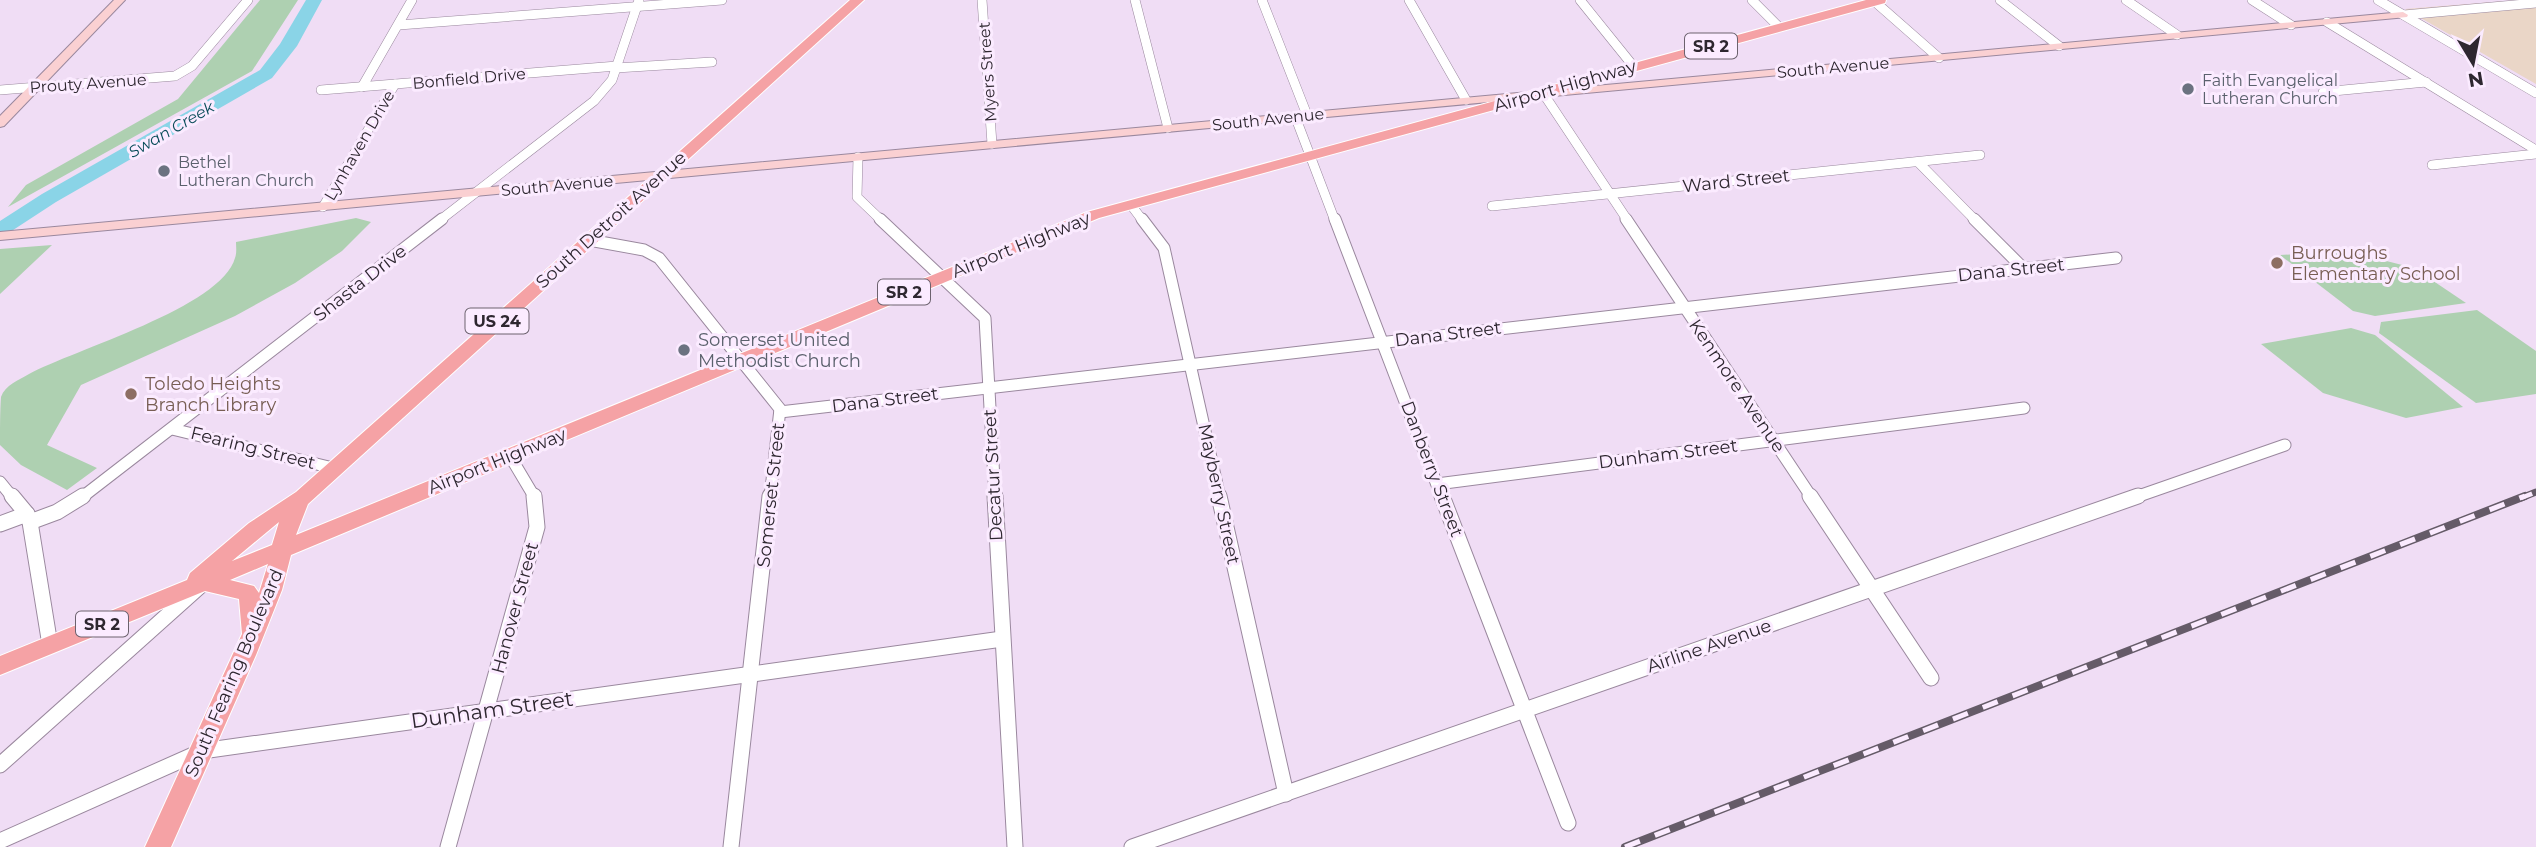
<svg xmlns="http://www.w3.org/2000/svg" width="2536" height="847" font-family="Montserrat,sans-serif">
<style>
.industrial{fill:#ead6c7}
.green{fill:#aed0b1}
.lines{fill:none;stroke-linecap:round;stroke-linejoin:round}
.river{fill:#8ad4e7;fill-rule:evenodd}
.street-far2-casing{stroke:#9a889e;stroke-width:10}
.street-far1-casing{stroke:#9a889e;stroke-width:13}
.street-casing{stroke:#9a889e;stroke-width:17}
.secondary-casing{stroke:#9a889e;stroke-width:2}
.primary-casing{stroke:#fff;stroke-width:2}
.street-far2{stroke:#fff;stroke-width:9}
.street-far1{stroke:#fff;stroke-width:11}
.street{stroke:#fff;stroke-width:15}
.secondary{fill:#fad0d2;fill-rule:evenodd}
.primary{fill:#f5a2a5;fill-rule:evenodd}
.rail-far1-casing{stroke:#655b68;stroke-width:7}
.rail-casing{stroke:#655b68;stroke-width:8}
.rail-far1{stroke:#fbebff;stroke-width:4.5;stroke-dasharray:12;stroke-linecap:butt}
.rail{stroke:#fbebff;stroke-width:5;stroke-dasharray:16;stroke-linecap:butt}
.worship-dot{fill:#6b7280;stroke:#fbebff;stroke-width:2.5}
.education-dot{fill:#8d6e63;stroke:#fbebff;stroke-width:2.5}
.labels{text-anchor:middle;stroke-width:6;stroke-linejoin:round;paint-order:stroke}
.shield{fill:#fbebff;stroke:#6c626e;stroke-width:2}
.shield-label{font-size:16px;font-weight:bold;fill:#2e2730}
.far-street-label{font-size:16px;fill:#2e2730;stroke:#fbebff}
.far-worship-label{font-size:16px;fill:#5b616d;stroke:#fbebff;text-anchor:start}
.far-water-label{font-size:16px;font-style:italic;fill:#0a4d5a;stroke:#fbebff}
.street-label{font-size:18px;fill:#2e2730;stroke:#fbebff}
.education-label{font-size:18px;fill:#785e54;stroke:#fbebff;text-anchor:start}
.worship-label{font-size:18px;fill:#5b616d;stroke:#fbebff;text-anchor:start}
.near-street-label{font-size:21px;fill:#2e2730;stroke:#fbebff}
</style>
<rect width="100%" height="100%" fill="#f0ddf5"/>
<polygon class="industrial" points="2518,0 2536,0 2536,84 2405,9"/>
<g class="green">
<polygon points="260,0 298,0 252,71 8,207 26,185 178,99"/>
<path d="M356,218L371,222L342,251L295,283L235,316L81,385L47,445L97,468L67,490L21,465L0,445C0,432 0,410 1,397C5,385 19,380 29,374C73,350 222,307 235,258C237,253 236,246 236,242Z"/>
<polygon points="52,245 0,294 0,249"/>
<polygon points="2347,251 2414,268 2466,303 2375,316 2353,311 2280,255"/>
<polygon points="2477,310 2536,351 2536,394 2476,403 2379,333 2381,322"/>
<polygon points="2351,328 2375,335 2463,407 2406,418 2323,393 2261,344"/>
</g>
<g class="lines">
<polygon class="river" points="306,0 322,0 297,46 272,78 56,202 7,234 0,236 0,221 42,194 260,70 280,44"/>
<g class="street-far2-casing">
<g id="street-far2">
<polyline points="982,0 992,144"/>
<polyline points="1135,0 1168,128"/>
<polyline points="1262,0 1307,115"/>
<polyline points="1409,0 1466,100"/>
<polyline points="1580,0 1634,67"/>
<polyline points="1752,0 1779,27"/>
<polyline points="1873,0 1939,58"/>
<polyline points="2000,0 2059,46"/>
<polyline points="2126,0 2177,35"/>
<polyline points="2252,0 2291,25"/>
<polyline points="2378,0 2536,93"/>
<polyline points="2404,15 2536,3"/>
<polyline points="2327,22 2536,150"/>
<polyline points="399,25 722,0"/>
<polyline points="616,68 712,62"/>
<polyline points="362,87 412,0"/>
<polyline points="0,90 175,76 192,66 248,0"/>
<polyline points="321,90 617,66"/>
<polyline points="2323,92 2426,82"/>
<polyline points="1543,93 1628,221"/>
<polyline points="1295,116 1335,221"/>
<polyline points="858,157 857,197 882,221"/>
<polyline points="1918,162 1976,221"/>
<polyline points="2432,165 2536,154"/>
<polyline points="1131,205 1143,221"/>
<polyline points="1492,206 1980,155"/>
<polyline points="323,207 395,84"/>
<polyline points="439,221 594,101 612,80 639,0"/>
</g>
</g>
<g class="street-far1-casing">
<g id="street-far1">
<polyline points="880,219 985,318 995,498"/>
<polyline points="1142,219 1164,248 1220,498"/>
<polyline points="1335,219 1442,498"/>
<polyline points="1626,219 1812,498"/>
<polyline points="1974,219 2024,269"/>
<polyline points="589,240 644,250 659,258 780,409 770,498"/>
<polyline points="780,412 2116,258"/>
<polyline points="172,429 333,468"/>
<polyline points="510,456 535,498"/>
<polyline points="0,482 13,498"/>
<polyline points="1437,484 2024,408"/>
<polyline points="81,498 442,219"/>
<polyline points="2133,498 2285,445"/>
</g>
</g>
<g class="street-casing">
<g id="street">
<polyline points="12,496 27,514 30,522 50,645"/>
<polyline points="995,496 1015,847"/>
<polyline points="1219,496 1286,794"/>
<polyline points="1442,496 1568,823"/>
<polyline points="1810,496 1931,678"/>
<polyline points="30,522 57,512 83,496"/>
<polyline points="0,524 27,514"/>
<polyline points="0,765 199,587"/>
<polyline points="0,841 202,751 1002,639"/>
<polyline points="448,847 537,527 534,496"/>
<polyline points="731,847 770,496"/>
<polyline points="1132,847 2138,496"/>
</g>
</g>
<g class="secondary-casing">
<g id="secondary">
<polygon points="114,0 125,0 4,126 0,127 0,116"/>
<polygon points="2403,12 2408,15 2407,17 0,240 0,232"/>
</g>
</g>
<g class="primary-casing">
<path id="primary" d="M850,0H864L308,504L296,535L1087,212L1866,0H1886L1885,3L1099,218L291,555L282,590L256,655L171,847H145L242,634L239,599L205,591L0,675V656L187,580L190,573L249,523L296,492ZM279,522L272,545L232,561ZM268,564L259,593L254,586L230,580Z"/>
</g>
<use href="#street-far2" class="street-far2"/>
<use href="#street-far1" class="street-far1"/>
<use href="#street" class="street"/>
<use href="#secondary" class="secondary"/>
<use href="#primary" class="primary"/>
<g class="rail-far1-casing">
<polyline id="rail-far1" points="2521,498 2536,492"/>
</g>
<g class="rail-casing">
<polyline id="rail" points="1625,847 2525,496"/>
</g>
<use href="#rail-far1" class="rail-far1"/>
<use href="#rail" class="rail"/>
</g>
<g class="worship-dot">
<circle cx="2188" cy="89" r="7"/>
<circle cx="164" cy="171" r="7"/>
<circle cx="684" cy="350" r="7"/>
</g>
<g class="education-dot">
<circle cx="2277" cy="263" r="7"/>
<circle cx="131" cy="394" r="7"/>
</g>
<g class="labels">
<g class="shield">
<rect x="1685" y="33.5" width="52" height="25" rx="5"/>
<rect x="878" y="279.5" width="52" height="25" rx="5"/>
<rect x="465.5" y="308.5" width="63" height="25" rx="5"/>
<rect x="76" y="611.5" width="52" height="25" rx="5"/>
</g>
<g class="shield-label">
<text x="1711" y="52">SR 2</text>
<text x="904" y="298">SR 2</text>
<text x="497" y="327">US 24</text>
<text x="102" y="630">SR 2</text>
</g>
<g class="far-street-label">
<text transform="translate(1833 67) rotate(-5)" y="6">South Avenue</text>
<text transform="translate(987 72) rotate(-94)" y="6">Myers Street</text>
<text transform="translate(469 78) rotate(-5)" y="6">Bonfield Drive</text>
<text transform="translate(88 83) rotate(-4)" y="6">Prouty Avenue</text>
<text transform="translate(1268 119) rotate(-6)" y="6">South Avenue</text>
<text transform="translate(359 145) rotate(-60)" y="6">Lynhaven Drive</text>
<text transform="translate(557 185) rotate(-5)" y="6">South Avenue</text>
</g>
<g class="far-worship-label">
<text x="2202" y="86">Faith Evangelical<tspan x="2202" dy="18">Lutheran Church</tspan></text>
<text x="178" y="168">Bethel<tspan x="178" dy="18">Lutheran Church</tspan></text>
</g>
<g class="far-water-label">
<text transform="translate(171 129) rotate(-30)" y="6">Swan Creek</text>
</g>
<g class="street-label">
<text transform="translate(1565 86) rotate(-16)" y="6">Airport Highway</text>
<text transform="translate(1736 181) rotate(-6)" y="6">Ward Street</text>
<text transform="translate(611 220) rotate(-42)" y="6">South Detroit Avenue</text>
<text transform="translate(1021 245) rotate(-22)" y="6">Airport Highway</text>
<text transform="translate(2011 270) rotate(-6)" y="6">Dana Street</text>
<text transform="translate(360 283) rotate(-38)" y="6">Shasta Drive</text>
<text transform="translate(1448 334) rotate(-7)" y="6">Dana Street</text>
<text transform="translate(1737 386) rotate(56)" y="6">Kenmore Avenue</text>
<text transform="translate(885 400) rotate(-7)" y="6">Dana Street</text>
<text transform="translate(253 448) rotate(14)" y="6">Fearing Street</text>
<text transform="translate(1668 454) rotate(-7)" y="6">Dunham Street</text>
<text transform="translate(497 461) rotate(-22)" y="6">Airport Highway</text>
<text transform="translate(1432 469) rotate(69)" y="6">Danberry Street</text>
<text transform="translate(993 475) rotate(-93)" y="6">Decatur Street</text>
<text transform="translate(1219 494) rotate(78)" y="6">Mayberry Street</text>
<text transform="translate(771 495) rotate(-84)" y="6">Somerset Street</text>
<text transform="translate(515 608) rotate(-75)" y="6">Hanover Street</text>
<text transform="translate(1709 646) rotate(-19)" y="6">Airline Avenue</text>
<text transform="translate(234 673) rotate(-67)" y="6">South Fearing Boulevard</text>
</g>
<g class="education-label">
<text x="2291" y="259">Burroughs<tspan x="2291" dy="21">Elementary School</tspan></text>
<text x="145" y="390">Toledo Heights<tspan x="145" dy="21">Branch Library</tspan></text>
</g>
<g class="worship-label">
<text x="698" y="346">Somerset United<tspan x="698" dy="21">Methodist Church</tspan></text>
</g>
<g class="near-street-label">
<text transform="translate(492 710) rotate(-8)" y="7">Dunham Street</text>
</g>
</g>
<g transform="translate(2473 63) rotate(170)" stroke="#fbebff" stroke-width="5" paint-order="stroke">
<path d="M0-5L12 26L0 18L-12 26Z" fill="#2e2730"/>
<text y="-10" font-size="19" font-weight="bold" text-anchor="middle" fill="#2e2730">N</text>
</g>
</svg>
